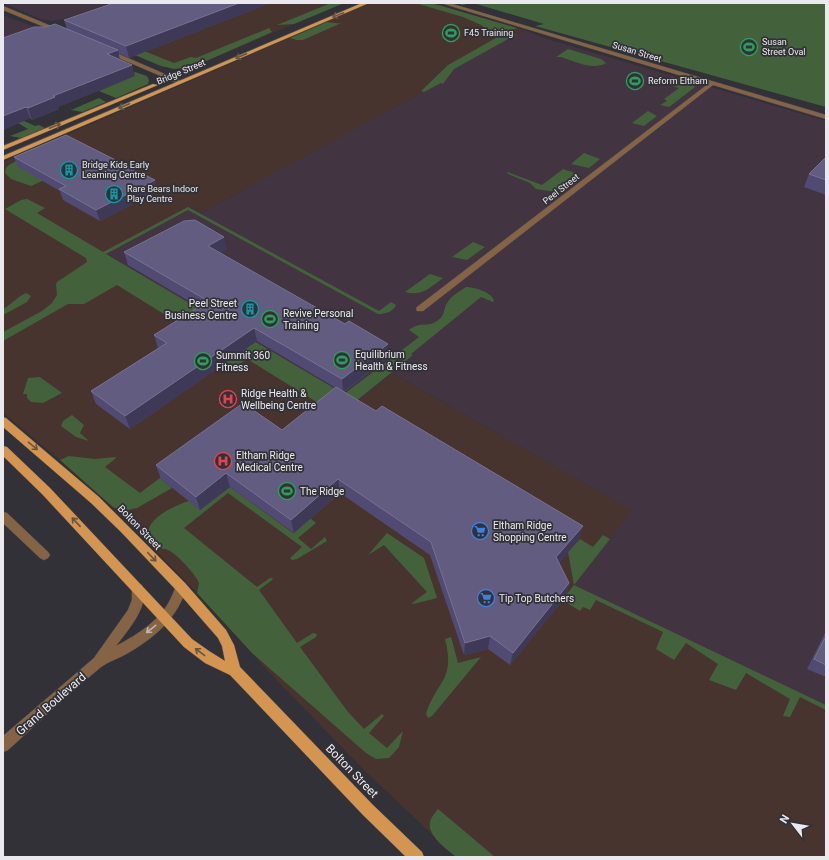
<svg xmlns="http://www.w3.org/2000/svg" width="829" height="860" font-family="Roboto,sans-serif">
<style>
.commercial{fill:#47342e}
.industrial{fill:#423441}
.green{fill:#43623b}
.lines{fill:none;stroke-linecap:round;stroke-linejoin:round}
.minor-casing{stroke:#4f4f54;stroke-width:1}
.major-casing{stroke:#4f4f54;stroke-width:1}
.minor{fill:#846445;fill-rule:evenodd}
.major{fill:#d49551;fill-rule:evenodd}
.wall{fill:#514b74}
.shaded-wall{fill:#3e3956}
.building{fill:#625c81;stroke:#777292}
.oneway{stroke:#6a5440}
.oneway2{stroke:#c1b4aa}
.labels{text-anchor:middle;stroke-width:3.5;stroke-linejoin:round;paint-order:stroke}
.far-poi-label{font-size:9px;fill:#eaeaee;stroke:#313137;text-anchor:start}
.far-street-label{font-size:9px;fill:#eaeaee;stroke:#313137}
.poi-label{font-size:10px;fill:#eaeaee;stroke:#313137;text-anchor:start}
.street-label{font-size:10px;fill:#eaeaee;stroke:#313137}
.near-street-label{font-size:12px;fill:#eaeaee;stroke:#313137}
</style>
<rect width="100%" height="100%" fill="#313137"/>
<g class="commercial">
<polygon points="132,3 344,3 195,66 179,69 166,67 73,25"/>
<polygon points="370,3 430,3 525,30 501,43 493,41 448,65 421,91 424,92 201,213 192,208 106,255 356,402 392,373 633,510 574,585 826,705 826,857 456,857 366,772 281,685 197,593 120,514 60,460 3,413 3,162"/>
</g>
<g class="industrial">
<polygon points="3,3 112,3 63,19 52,21 41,19"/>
<polygon points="3,15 32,26 33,28 3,40"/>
<polygon points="525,30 544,38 826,121 826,705 574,585 632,510 392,373 356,402 106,254 192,208 201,213 423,92 421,91 448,65 493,41 501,43"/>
</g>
<g class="green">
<polygon points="331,3 344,3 294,24 277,25"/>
<polygon points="415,3 430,3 442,6 517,28 508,32 489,31 481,25 463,17"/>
<polygon points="456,3 826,3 826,107 535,26 544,24 473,3 462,5"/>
<polygon points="327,22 343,24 339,24 303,40 297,40 290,38"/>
<polygon points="82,26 174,63 191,57 196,58 269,28 272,32 195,66 174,69 161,66 75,30"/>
<polygon points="517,34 454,69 443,84 441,83 424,92 421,91 448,65 496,38 487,35"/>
<path d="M568,49L601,59L606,63C593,71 574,61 561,57H556Z"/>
<polygon points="135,72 147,76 149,80 148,84 116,98 99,91 134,76 130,74"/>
<polygon points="672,77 690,81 695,87 669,107 660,105 667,101 664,99 679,88 661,82"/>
<polygon points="99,98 106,102 82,112 71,110"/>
<polygon points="648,111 657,116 644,126 632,123"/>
<polygon points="24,121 35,126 39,125 45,128 21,138 10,136 28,129 18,123"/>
<polygon points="56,139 58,139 42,181 31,186 11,179 5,173 6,168 9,165"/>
<polygon points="584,153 600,159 589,168 571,164"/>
<polygon points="563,169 575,173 578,176 556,192 536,189 530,183 508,174 507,172 542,185"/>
<path d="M27,199L45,208L37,213L103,252L188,207L379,311L391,302L396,305C393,312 385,314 378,314L188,210L106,254L344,394L419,337L409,330C420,321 426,328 437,321C445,316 443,310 447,303C451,296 460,291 466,287C474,287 492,292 494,301L493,302L481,297L411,354L413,355L355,402L328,409L247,359L228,372L219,367L188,329L117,285L84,304H68L3,341V332L42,311L52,303L57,295L56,284L57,282L87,262L86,258L5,209L21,200Z"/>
<polygon points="473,242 485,247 467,260 452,257"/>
<path d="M430,274L443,278C431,287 421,297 405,292Z"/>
<path d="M26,293L31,296L27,302L3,315V309C11,305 18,296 26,293Z"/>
<polygon points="40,377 62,393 43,403 31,402 27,398 27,394 23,394 28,378"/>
<polygon points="72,415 84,425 80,433 89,441 76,437 61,426 63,421"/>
<polygon points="69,456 95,459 115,457 116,458 105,467 140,493 189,456 161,479 172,488 137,508 128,510 118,509 113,507 60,460"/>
<path d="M230,487L293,533L310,518L316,523L298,538L311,549L325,537L327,541L297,559L292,560L290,558L302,547L228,493L184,528L257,587L270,578H273L272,580L259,590L297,643L313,633L317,634L316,637L300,647L348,712L364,729L382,714L384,716L369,733L387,748L403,731L399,747L389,758L376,759L366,753L252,653L197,593L199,583C197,576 176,553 168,550C164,548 160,549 155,550C132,526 169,507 189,501L200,510Z"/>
<polygon points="387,533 424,558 437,598 413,604 412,603 427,592 384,545 368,555"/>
<polygon points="603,535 610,539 574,585 826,705 826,710 800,697 790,717 783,716 790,699 746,673 736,690 709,680 718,664 686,643 674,660 656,649 663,632 596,600 590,610 583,607 580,611 562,600 574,585 568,552 580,539 593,547"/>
<path d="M451,637L458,663L481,657L432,716L428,718L426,714C436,681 456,681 445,639Z"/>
<path d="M438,809L495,857H456C447,849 427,836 430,822C431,817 435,813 438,809Z"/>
</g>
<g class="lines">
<g class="minor-casing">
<g id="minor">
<polygon points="441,3 449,3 826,115 826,119 713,85 423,311 417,311 416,309 417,307 708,84"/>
<polygon points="3,6 63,31 64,32 59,33 3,10"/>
<polygon points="107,49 181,81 182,82 177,83 105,52 105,50"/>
<polygon points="3,512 7,513 48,552 50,555 48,558 44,560 40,558 3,523"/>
<path d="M181,582L185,583L187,587C177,618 156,637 128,653C120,658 109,661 101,667C69,693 39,722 8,750L3,752V736L94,658L128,610L132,600V589L134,585L138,584L142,585C151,605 127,631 116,646C137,635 161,620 171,598C173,594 175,588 177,583Z"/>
</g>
</g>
<g class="major-casing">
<g id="major">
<polygon points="362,3 369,3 3,160 3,156"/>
<polygon points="153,84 158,85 3,150 3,146"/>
<polygon points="3,417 6,418 99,497 185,583 226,630 234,645 240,667 373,805 422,852 424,857 406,857 363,815 230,675 205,663 184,647 42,494 3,456 3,446 7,447 50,488 192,639 209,651 225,661 222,646 218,638 177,591 121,532 91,503 3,427"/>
</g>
</g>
<use href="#minor" class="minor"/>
<use href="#major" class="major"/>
</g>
<g class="wall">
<polygon points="270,3 129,58 118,53 120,60 135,76 58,107 59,109 32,120 30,118 3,130 67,29 64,20"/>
<polygon points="14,157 158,191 100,221 63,200 60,191 18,167"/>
<polygon points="826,157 826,195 804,187 809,174"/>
<polygon points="227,249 220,253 389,357 344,392 579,539 559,563 569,583 566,596 510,665 488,649 464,655 430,555 340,493 294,533 230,487 200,510 161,479 156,465 282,430 336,388 257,341 130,429 96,404 91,391 158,348 154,335 199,307 128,265 124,252"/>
<polygon points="826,631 826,677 807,669"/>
</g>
<g class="shaded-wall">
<polygon points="239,3 270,3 129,58 126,46"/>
<polygon points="118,50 120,61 107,54"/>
<polygon points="132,65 135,76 58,107 59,109 32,120 28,108 53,96"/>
<polygon points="26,107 30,118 3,130 3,116"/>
<polygon points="155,180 158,191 100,221 96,210"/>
<polygon points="224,237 227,249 210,259 208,246"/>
<polygon points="254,328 257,341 130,429 125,416"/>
<polygon points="388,344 389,357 343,392 342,379"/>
<polygon points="226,473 230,487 200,510 196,497"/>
<polygon points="338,479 340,493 294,533 291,520"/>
<polygon points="583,526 579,539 553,570 556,557"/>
<polygon points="569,583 566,596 510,665 513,653"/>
<polygon points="490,636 488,649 464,655 465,643"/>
</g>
<g class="building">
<polygon points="114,3 239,3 126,46 64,20"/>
<polygon points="55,24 118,50 107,54 132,65 53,96 55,97 28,108 26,107 3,116 3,38 34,27 46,27"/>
<polygon points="66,135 155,180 96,210 59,189 66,186 14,157"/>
<polygon points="826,157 826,180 809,174"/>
<polygon points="195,220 224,237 208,246 345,324 349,321 388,344 342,379 254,328 125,416 91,391 167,343 154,335 208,301 124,252 184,221"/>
<polygon points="336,387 376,411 382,406 583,526 556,557 569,583 513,653 490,636 465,643 431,542 338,479 291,520 226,473 196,497 156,465 243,403 282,430"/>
<polygon points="826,636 826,665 814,659"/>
</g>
<defs><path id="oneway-shaft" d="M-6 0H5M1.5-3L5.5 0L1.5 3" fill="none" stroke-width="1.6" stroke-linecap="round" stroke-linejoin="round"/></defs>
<g class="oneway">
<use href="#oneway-shaft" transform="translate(338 15) rotate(158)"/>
<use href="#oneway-shaft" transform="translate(241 56) rotate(157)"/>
<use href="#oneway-shaft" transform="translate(124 106) rotate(157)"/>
<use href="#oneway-shaft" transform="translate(55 126) rotate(-22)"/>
<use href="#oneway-shaft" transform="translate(33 446) rotate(40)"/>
<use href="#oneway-shaft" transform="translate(76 522) rotate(-133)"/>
<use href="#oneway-shaft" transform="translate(152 557) rotate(46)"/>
<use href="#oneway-shaft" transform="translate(200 652) rotate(-143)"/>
</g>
<use class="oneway2" href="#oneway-shaft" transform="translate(151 629) rotate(142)"/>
<defs>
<g id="stadium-ring" transform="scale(0.9)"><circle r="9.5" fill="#313137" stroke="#2e9e5b" stroke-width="1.5"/><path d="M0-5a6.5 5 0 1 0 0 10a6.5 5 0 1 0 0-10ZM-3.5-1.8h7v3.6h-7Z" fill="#2e9e5b"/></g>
<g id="building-ring" transform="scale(0.9)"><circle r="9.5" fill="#313137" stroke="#0f9aa8" stroke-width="1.5"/><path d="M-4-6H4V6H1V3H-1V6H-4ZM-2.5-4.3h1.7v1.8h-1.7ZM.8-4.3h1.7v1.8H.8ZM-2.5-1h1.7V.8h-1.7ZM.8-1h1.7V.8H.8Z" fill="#0f9aa8"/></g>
<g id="hospital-ring" transform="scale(0.9)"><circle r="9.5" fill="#313137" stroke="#e0444e" stroke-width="1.5"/><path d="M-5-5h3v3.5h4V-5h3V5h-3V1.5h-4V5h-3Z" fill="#e0444e"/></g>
<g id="supermarket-ring" transform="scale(0.9)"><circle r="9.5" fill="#313137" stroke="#3f7fe0" stroke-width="1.5"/><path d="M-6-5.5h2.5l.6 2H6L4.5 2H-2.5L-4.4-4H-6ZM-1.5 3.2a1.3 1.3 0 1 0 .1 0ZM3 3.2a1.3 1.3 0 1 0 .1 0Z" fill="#3f7fe0"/></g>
</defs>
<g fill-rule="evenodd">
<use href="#stadium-ring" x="451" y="33"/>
<use href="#stadium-ring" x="749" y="47"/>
<use href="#stadium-ring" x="635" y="81"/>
<use href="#building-ring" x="69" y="170"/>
<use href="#building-ring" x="114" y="194"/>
<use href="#building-ring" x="250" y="309"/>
<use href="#stadium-ring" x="270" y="319"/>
<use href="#stadium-ring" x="342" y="360"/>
<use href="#stadium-ring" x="203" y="361"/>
<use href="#hospital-ring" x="228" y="399"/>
<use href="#hospital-ring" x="223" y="461"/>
<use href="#stadium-ring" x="287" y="491"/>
<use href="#supermarket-ring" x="480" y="531"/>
<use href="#supermarket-ring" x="486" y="598"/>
</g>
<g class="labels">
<g class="far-poi-label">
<text x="464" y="36">F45 Training</text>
<text x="762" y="45">Susan<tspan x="762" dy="10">Street Oval</tspan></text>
<text x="648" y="84">Reform Eltham</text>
<text x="82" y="168">Bridge Kids Early<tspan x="82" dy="10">Learning Centre</tspan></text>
<text x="127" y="192">Rare Bears Indoor<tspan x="127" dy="10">Play Centre</tspan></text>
</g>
<g class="far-street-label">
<text transform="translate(637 52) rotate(17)" y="3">Susan Street</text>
<text transform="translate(181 72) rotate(-23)" y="3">Bridge Street</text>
<text transform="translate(561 189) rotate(-38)" y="3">Peel Street</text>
</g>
<g class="poi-label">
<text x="237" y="307" text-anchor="end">Peel Street<tspan x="237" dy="12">Business Centre</tspan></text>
<text x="283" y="317">Revive Personal<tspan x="283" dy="12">Training</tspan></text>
<text x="355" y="358">Equilibrium<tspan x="355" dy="12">Health &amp; Fitness</tspan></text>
<text x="216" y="359">Summit 360<tspan x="216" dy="12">Fitness</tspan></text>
<text x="241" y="397">Ridge Health &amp;<tspan x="241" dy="12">Wellbeing Centre</tspan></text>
<text x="236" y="459">Eltham Ridge<tspan x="236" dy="12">Medical Centre</tspan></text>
<text x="300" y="495">The Ridge</text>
<text x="493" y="529">Eltham Ridge<tspan x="493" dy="12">Shopping Centre</tspan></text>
<text x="499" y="602">Tip Top Butchers</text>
</g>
<g class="street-label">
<text transform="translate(140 527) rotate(46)" y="4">Bolton Street</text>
</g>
<g class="near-street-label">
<text transform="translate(51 704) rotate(-41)" y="4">Grand Boulevard</text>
<text transform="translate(352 771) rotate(46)" y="4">Bolton Street</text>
</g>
</g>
<rect width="829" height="860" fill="none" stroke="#eaeaee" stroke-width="8"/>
<g transform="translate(793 824) rotate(301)" stroke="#313137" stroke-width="3" paint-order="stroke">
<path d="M0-3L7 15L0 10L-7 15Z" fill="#eaeaee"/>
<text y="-6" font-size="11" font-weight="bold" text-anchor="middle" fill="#eaeaee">N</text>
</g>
</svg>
